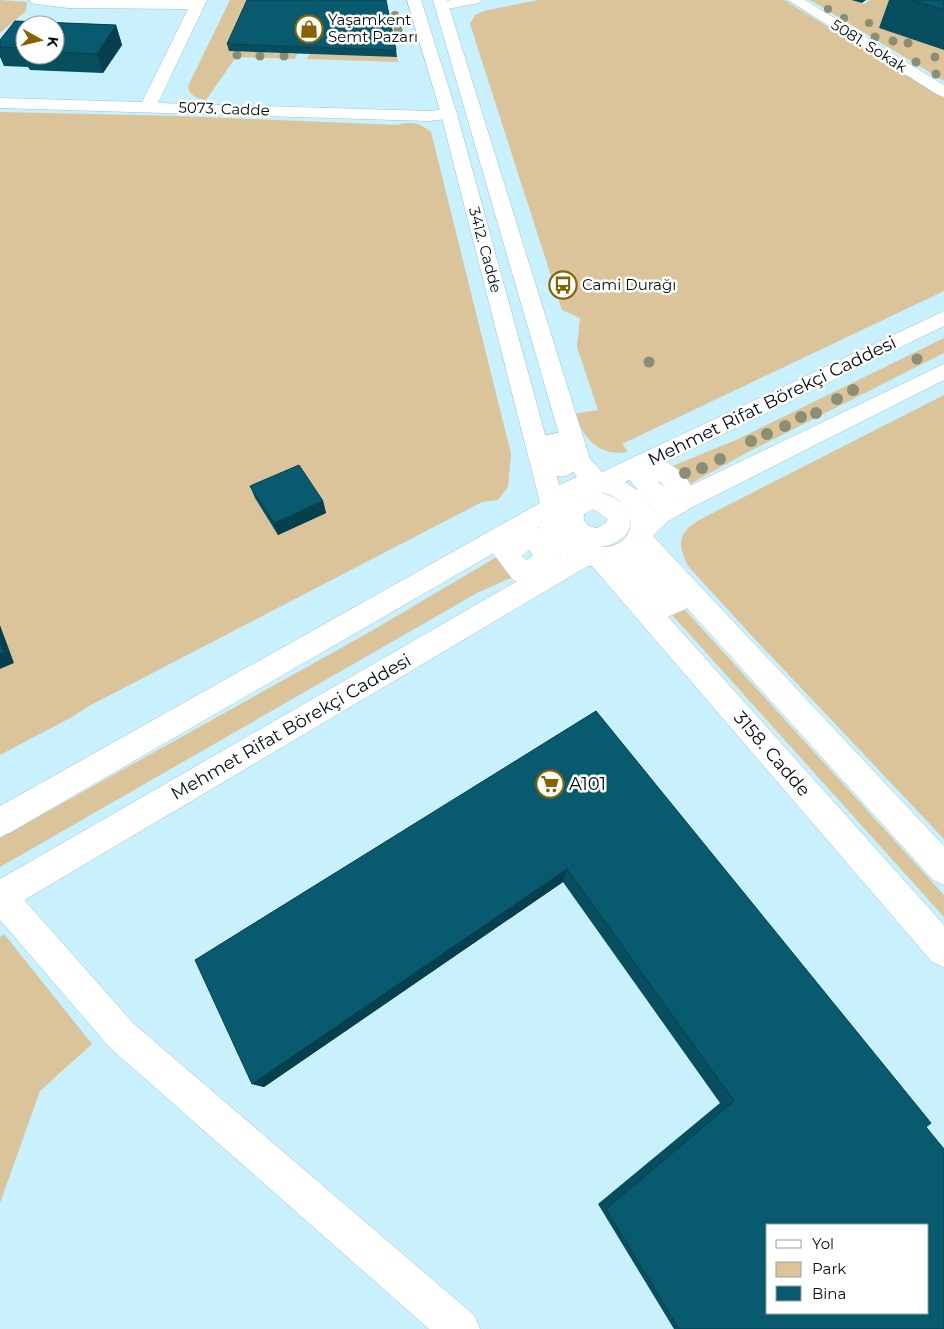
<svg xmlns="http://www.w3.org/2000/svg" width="944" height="1329" font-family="Montserrat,sans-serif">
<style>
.green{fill:#dbc499}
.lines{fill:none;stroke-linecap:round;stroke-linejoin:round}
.street-casing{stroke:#9bc2cf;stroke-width:1}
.secondary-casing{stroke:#9bc2cf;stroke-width:1}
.street{fill:#fff;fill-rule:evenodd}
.secondary{fill:#fff;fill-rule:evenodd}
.tree{fill:#898e74}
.wall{fill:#074e5f;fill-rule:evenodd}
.shaded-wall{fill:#06404e}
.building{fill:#085b6f;stroke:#06404e;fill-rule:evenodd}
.labels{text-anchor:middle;stroke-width:5;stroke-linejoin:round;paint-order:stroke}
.far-poi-label{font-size:15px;fill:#020e13;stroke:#fff;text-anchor:start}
.far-street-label{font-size:15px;fill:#020e13;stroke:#fff}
.street-label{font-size:18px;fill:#020e13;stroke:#fff}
.poi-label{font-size:18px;fill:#020e13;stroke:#fff;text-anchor:start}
</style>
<rect width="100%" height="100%" fill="#c8f0fd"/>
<g class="green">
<polygon points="0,0 27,2 26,11 0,33"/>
<polygon points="230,0 257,0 229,51 297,54 295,59 236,57 206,100 197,98 190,93 188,86"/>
<path d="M538,0H784L944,98V291L622,444L628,452C597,457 585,437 573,414L598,410L577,347L580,318L562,310L470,24L475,15L484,11Z"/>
<polygon points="810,0 851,0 864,4 870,0 933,0 879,28 944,50 944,81"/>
<polygon points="309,54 397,57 398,62 307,59"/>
<path d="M0,112L179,116L398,125C411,121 420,123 431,132L511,454L508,487L498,500L482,502L89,706L70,718L0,755V669L14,663L0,625Z"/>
<polygon points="944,338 944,353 748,452 681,489 663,470 736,440"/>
<path d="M944,395V839L753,637L688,566C678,545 677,535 697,521Z"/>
<polygon points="505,552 522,573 477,593 0,867 0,838 368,633"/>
<polygon points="677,601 944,895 944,917 665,607"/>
<polygon points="4,934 92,1044 40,1091 0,1203 0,937"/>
</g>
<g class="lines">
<g class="street-casing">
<g id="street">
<polygon points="29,0 207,0 158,103 429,111 449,109 455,110 457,114 455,118 429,121 0,108 0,98 142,102 188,9 68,8 36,4 31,3"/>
<polygon points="451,0 481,0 479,3 442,10 437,9 435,6 437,3"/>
<polygon points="788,0 805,0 944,85 944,97 938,95"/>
<path d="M562,432L570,434L580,463C572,476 560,482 548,470L538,442L542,436Z"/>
<path d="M663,461C676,465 687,477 693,489L690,495L670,508L661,510L652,508L629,479L633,473ZM659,481L665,487L658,482Z"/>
<path d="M593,491C600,493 608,494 615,498C630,507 638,527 621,539C584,566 535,518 571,497C577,493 586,492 593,491ZM593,509L607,519L606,523L597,528C589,527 582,523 584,514Z"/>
<path d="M533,526L542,529L563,560L559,567L522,583L513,580L492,552L496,545ZM529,550L533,556L526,560L522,555Z"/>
<polygon points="640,550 649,553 686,593 690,601 686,609 665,618 656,615 620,573 616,566 620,559"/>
<polygon points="0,881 12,886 134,1024 474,1315 480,1329 429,1329 110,1048 0,920"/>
</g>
</g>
<g class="secondary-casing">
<path id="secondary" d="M407,0H421L457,114L559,485L577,477L567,462L433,0H447L590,459L602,472L944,311V326L625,482L639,491L651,507L671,495L944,364V380L689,509L667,522L653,536L944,846V885L933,880L639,555L620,563L944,925V967L932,962L592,566H588L11,908L0,913V879L561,556L546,543L539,527L11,832L0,837V806L540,503L441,114ZM587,493C594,493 603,492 610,495C627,502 640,526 622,541C597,561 538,528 569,501C574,498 581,495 587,493Z"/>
</g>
<use href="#street" class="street"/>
<use href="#secondary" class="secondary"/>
</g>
<g class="tree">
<circle cx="828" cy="9" r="4"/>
<circle cx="395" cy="15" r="4"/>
<circle cx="844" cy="18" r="4"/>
<circle cx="869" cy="23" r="4"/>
<circle cx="398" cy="30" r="4.5"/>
<circle cx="875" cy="37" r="4.5"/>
<circle cx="893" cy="41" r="4.5"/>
<circle cx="908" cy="43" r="4.5"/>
<circle cx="237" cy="55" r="4.5"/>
<circle cx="260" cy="56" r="4.5"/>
<circle cx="284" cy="56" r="4.5"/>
<circle cx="935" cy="57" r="4.5"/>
<circle cx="916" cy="62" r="4.5"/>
<circle cx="936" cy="74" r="4.5"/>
<circle cx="917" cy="359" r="5.5"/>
<circle cx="649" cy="362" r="5.5"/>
<circle cx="853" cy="390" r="6"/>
<circle cx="837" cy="399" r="6"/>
<circle cx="816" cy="413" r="6"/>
<circle cx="801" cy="417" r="6"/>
<circle cx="785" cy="426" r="6"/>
<circle cx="767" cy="434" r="6"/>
<circle cx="751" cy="441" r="6"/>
<circle cx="720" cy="459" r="6"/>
<circle cx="702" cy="468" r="6"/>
<circle cx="685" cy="473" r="6"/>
</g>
<g class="wall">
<polygon points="851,0 866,0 862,3"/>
<polygon points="889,0 944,0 944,50 879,28"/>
<path d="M15,21L116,25L122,45L103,73L30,70L28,67L4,66L0,57V40ZM25,25H55V55H25Z"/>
<polygon points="227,44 396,50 397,57 229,51"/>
<polygon points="250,486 323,501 326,513 278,535 255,498"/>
<polygon points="596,711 926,1127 944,1329 674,1329 598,1204 720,1103 563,882 264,1087 252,1084"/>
</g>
<g class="shaded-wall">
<polygon points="116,25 122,45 103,73 97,54"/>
<polygon points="323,501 326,513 278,535 274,523"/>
<polygon points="0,625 14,663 0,669"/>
<polygon points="567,869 563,882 264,1087 252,1084"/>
</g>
<g class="building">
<polygon points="247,0 386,0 396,50 227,44"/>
<polygon points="912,0 944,0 944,10"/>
<polygon points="15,21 116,25 97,54 55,52 55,25 25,25 25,51 22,51 24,48 0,47 0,40"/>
<polygon points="299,465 323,501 274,523 250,486"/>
<polygon points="0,642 4,652 0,654"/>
<path d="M596,711L931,1123L926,1127L944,1149V1329H679L606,1209L734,1101L567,869L252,1084L195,960ZM768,1225H928V1313H768Z"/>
</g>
<defs>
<g id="shop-ring" transform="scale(1.4375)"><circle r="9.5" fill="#fff" stroke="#876200" stroke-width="1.5"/><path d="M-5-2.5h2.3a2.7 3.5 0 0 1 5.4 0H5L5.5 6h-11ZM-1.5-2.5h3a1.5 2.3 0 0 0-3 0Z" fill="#876200"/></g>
<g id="bus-ring" transform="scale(1.4375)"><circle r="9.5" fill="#fff" stroke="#876200" stroke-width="1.5"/><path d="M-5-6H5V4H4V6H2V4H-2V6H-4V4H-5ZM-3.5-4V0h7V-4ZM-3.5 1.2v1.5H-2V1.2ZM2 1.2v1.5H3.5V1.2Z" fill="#876200"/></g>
<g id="supermarket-ring" transform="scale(1.4375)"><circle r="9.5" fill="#fff" stroke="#876200" stroke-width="1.5"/><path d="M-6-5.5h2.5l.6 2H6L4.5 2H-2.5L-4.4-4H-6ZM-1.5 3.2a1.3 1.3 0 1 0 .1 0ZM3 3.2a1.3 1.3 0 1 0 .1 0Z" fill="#876200"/></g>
</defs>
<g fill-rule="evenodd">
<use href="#shop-ring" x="309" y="29"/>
<use href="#bus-ring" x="563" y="285"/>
<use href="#supermarket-ring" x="550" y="784"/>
</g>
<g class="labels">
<g class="far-poi-label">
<text x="328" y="25">Yaşamkent<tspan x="328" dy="17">Semt Pazarı</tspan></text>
<text x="582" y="290">Cami Durağı</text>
</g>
<g class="far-street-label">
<text transform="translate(869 46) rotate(32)" y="5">5081. Sokak</text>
<text transform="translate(224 109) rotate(2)" y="5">5073. Cadde</text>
<text transform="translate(485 250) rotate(75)" y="5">3412. Cadde</text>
</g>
<g class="street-label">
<text transform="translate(772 401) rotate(-26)" y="6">Mehmet Rifat Börekçi Caddesi</text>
<text transform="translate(291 727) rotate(-30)" y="6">Mehmet Rifat Börekçi Caddesi</text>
<text transform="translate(772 754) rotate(49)" y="6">3158. Cadde</text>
</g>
<g class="poi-label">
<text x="569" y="790">A101</text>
</g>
</g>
<rect x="766" y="1224" width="162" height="90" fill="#ffffff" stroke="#9a9fa1"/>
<rect x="776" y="1240" width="25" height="8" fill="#ffffff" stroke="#9a9fa1"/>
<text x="812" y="1249" font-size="15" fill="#020e13">Yol</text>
<rect x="776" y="1262" width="25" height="15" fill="#dbc499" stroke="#9a9fa1"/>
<text x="812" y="1274" font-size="15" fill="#020e13">Park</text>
<rect x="776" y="1286" width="25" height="15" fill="#085b6f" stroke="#9a9fa1"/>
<text x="812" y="1299" font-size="15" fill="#020e13">Bina</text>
<g transform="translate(40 40) rotate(98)"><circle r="24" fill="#ffffff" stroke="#9a9fa1"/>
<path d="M0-4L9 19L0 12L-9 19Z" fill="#876200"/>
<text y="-8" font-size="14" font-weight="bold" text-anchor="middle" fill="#020e13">K</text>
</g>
</svg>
